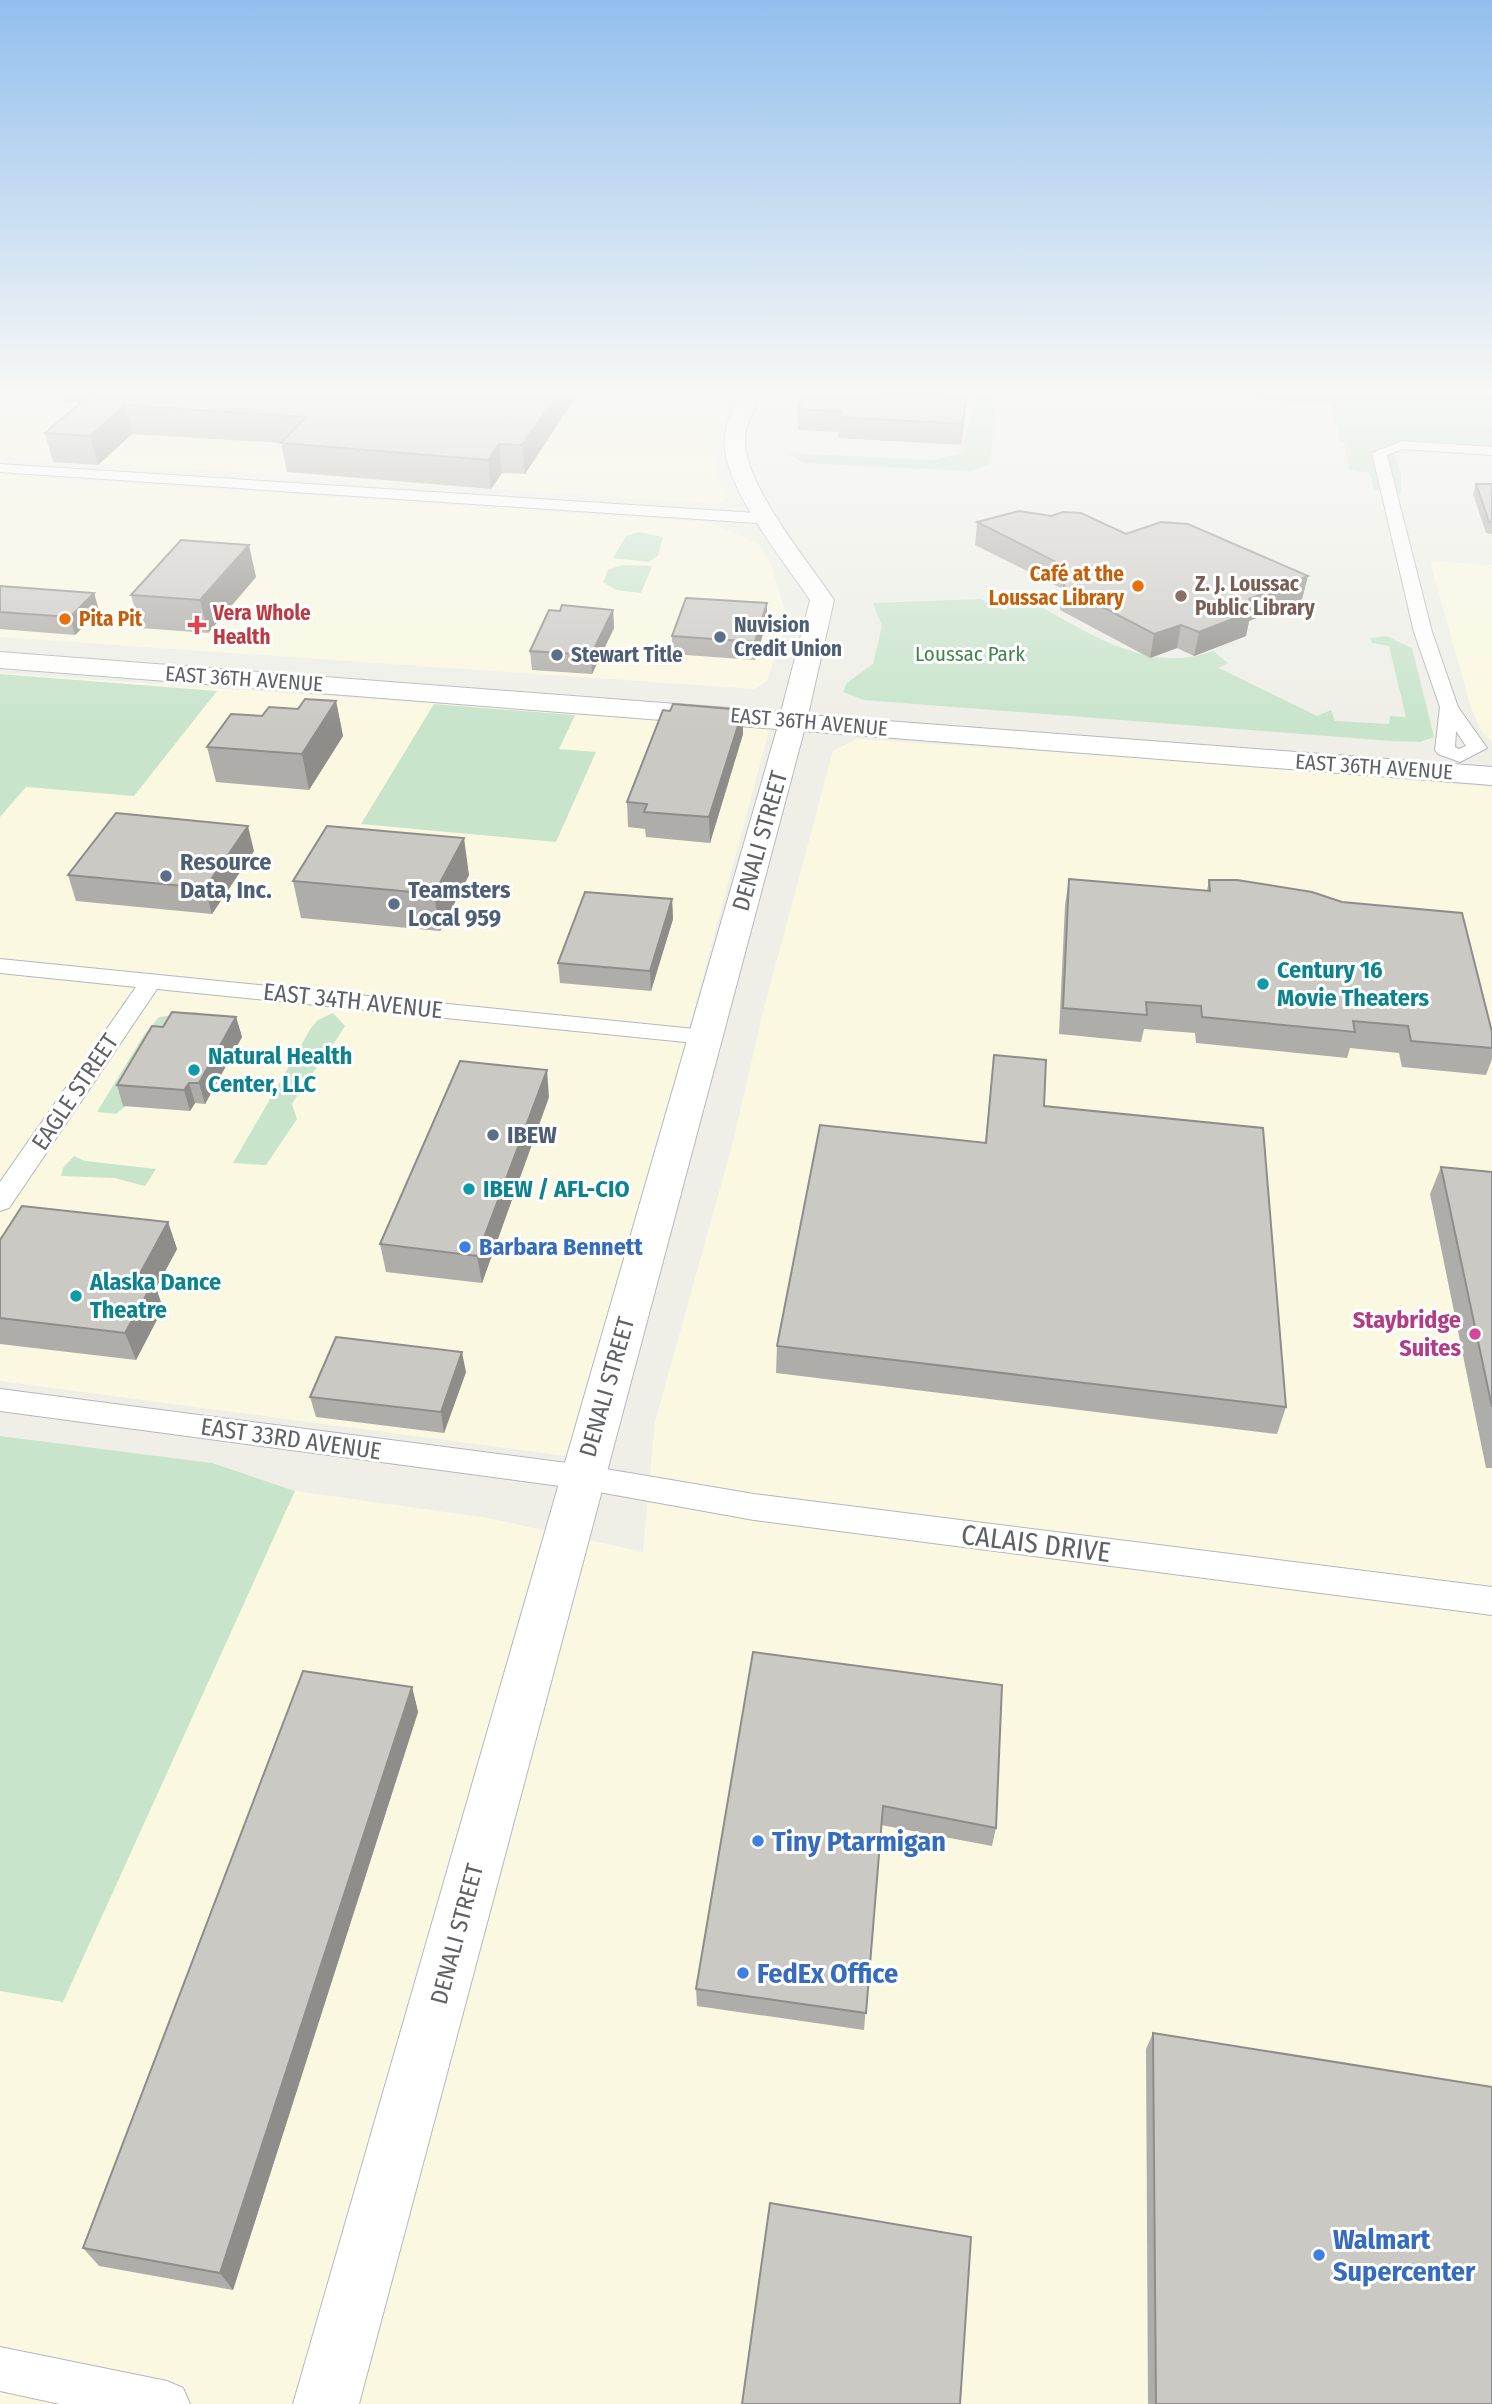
<svg xmlns="http://www.w3.org/2000/svg" width="1492" height="2404" font-family="'Fira Sans Condensed',sans-serif">
<style>
.commercial{fill:#fbf8e2}
.green{fill:#c8e4cb}
.lines{fill:none;stroke-linecap:round;stroke-linejoin:round}
.street-casing{stroke:#b5b6bb;stroke-width:2}
.secondary-casing{stroke:#b6b8bd;stroke-width:2}
.street{fill:#fff;fill-rule:evenodd}
.secondary{fill:#fff;fill-rule:evenodd}
.wall{fill:#afada9}
.shaded-wall{fill:#8e8d89}
.building{fill:#cbc9c4;stroke:#8e8d89;stroke-width:2}
.food-dot{fill:#e8710a;stroke:#fff;stroke-width:2.5}
.education-dot{fill:#8d6e63;stroke:#fff;stroke-width:2.5}
.health-dot{fill:#e0444e;stroke:#fff;stroke-width:2.5}
.service-dot{fill:#5c6f8a;stroke:#fff;stroke-width:2.5}
.culture-dot{fill:#0f9aa8;stroke:#fff;stroke-width:2.5}
.shop-dot{fill:#3f7fe0;stroke:#fff;stroke-width:2.5}
.hotel-dot{fill:#d1479c;stroke:#fff;stroke-width:2.5}
.labels{text-anchor:middle;stroke-width:6;stroke-linejoin:round;paint-order:stroke}
.far-food-label{font-size:21px;font-weight:bold;fill:#c56008;stroke:#fff;text-anchor:end}
.far-education-label{font-size:21px;font-weight:bold;fill:#785e54;stroke:#fff;text-anchor:start}
.far-health-label{font-size:21px;font-weight:bold;fill:#be3a42;stroke:#fff;text-anchor:start}
.far-service-label{font-size:21px;font-weight:bold;fill:#4e5e75;stroke:#fff;text-anchor:start}
.far-park-label{font-size:21px;fill:#41844d;stroke:#fff}
.far-street-label{font-size:21px;fill:#5f6166;stroke:#fff}
.street-label{font-size:24px;fill:#5f6166;stroke:#fff}
.service-label{font-size:24px;font-weight:bold;fill:#4e5e75;stroke:#fff;text-anchor:start}
.culture-label{font-size:24px;font-weight:bold;fill:#0d838f;stroke:#fff;text-anchor:start}
.shop-label{font-size:24px;font-weight:bold;fill:#366cbe;stroke:#fff;text-anchor:start}
.hotel-label{font-size:24px;font-weight:bold;fill:#b23c85;stroke:#fff;text-anchor:end}
.near-street-label{font-size:28px;fill:#5f6166;stroke:#fff}
.near-shop-label{font-size:28px;font-weight:bold;fill:#366cbe;stroke:#fff;text-anchor:start}
</style>
<rect width="100%" height="100%" fill="#efefe8"/>
<g class="commercial">
<polygon points="0,389 736,389 713,441 714,471 729,498 716,504 0,457"/>
<polygon points="0,475 708,522 759,544 772,567 785,611 784,631 767,681 755,689 0,637"/>
<polygon points="1430,561 1492,565 1492,742 1481,731 1471,708"/>
<polygon points="0,673 770,727 574,1457 0,1381"/>
<polygon points="857,739 1174,760 1492,787 1492,2404 0,2404 0,1436 212,1463 295,1491 488,1518 643,1552 655,1422 733,1142 763,1012 833,751"/>
</g>
<g class="green">
<polygon points="997,389 990,465 970,471 804,463 787,453 935,460 960,453 978,390"/>
<polygon points="1091,389 1492,389 1492,450 1391,448 1401,472 1401,493 1374,490 1370,473 1349,469 1344,442 1340,441 1331,404"/>
<polygon points="639,532 663,537 658,556 648,562 613,558 626,536"/>
<polygon points="622,565 652,566 641,593 616,590 603,582 608,570"/>
<path d="M981,599L1004,610L1029,601C1087,630 1146,676 1213,651L1228,663L1219,668L1317,716L1331,710L1335,721L1389,724L1390,716L1406,717L1389,646L1372,643L1370,638L1386,636L1412,648L1434,737L1420,742L1391,741L864,700L843,692L847,683L873,664L882,626L873,603Z"/>
<polygon points="0,674 217,691 134,796 26,787 0,817"/>
<polygon points="434,704 575,715 559,749 596,752 556,842 361,824"/>
<polygon points="195,1012 229,1021 116,1114 97,1112 144,1035 159,1017"/>
<path d="M333,1013L345,1026C328,1054 308,1077 292,1104L297,1119L266,1165L233,1163L311,1028L318,1020Z"/>
<polygon points="74,1156 85,1161 156,1169 145,1186 114,1178 61,1176 63,1168"/>
<polygon points="0,1436 212,1463 295,1491 63,2002 0,1991"/>
</g>
<g class="lines">
<g class="street-casing">
<g id="street">
<polygon points="593,389 748,394 755,398 748,402 599,393"/>
<path d="M1402,441L1492,447V455L1403,449L1387,455L1432,632L1458,707L1487,748L1460,762L1438,754L1435,750L1440,707L1414,632L1372,453ZM1456,731L1466,746L1459,749L1455,747Z"/>
<polygon points="0,464 771,514 779,519 771,524 0,472"/>
<polygon points="0,959 705,1030 713,1032 717,1037 713,1042 705,1044 157,989 9,1208 0,1211 0,1182 136,987 0,973"/>
<polygon points="0,1389 582,1465 754,1494 1492,1587 1492,1615 754,1520 582,1489 0,1411"/>
<polygon points="0,2347 167,2381 183,2388 190,2404 60,2404 0,2391"/>
</g>
</g>
<g class="secondary-casing">
<path id="secondary" d="M742,389H762C757,404 747,421 745,435C741,482 808,561 834,600L808,715L1492,767V785L804,731L359,2404H293L777,729L0,668V652L781,712L810,600C784,561 718,481 725,435C727,420 736,403 742,389Z"/>
</g>
<use href="#street" class="street"/>
<use href="#secondary" class="secondary"/>
</g>
<g class="wall">
<polygon points="60,389 581,389 525,474 502,473 491,489 287,472 281,443 132,434 98,465 53,462 45,433 81,403 64,402"/>
<polygon points="805,389 884,389 884,392 967,396 965,417 961,445 838,438 839,432 798,430 798,409"/>
<polygon points="1476,484 1492,484 1492,534 1486,533 1473,494"/>
<polygon points="1051,516 1308,576 1302,599 1249,621 1246,636 1194,656 1177,648 1150,658 1060,610 1061,588 975,545 977,522"/>
<polygon points="256,577 208,633 140,628 131,595"/>
<polygon points="0,586 94,593 99,611 75,635 0,629"/>
<polygon points="767,603 767,621 755,660 672,654 672,636"/>
<polygon points="613,610 614,628 592,674 532,670 530,651 560,611"/>
<polygon points="336,701 343,736 309,790 216,782 207,747 262,716"/>
<polygon points="743,710 743,734 710,843 646,837 645,829 628,827 627,802 670,711"/>
<polygon points="254,851 212,914 76,901 68,875"/>
<polygon points="469,875 440,931 301,918 293,881"/>
<polygon points="1069,879 1207,891 1209,880 1492,1032 1492,1059 1486,1075 1402,1067 1399,1053 1350,1048 1347,1058 1196,1043 1195,1033 1144,1029 1141,1042 1059,1034 1065,905"/>
<polygon points="672,899 673,919 651,991 560,983 558,963"/>
<polygon points="236,1017 242,1037 205,1104 195,1103 190,1111 123,1106 117,1085 163,1027"/>
<polygon points="994,1055 1044,1106 1286,1407 1277,1434 776,1373 777,1346 985,1143"/>
<polygon points="549,1097 482,1283 386,1272 380,1244"/>
<polygon points="1441,1167 1492,1172 1492,1468 1486,1468 1430,1194"/>
<polygon points="168,1222 177,1249 156,1288 163,1308 136,1360 0,1344 0,1240"/>
<polygon points="466,1372 444,1433 316,1417 310,1397"/>
<polygon points="753,1652 996,1828 992,1846 881,1825 864,2030 697,2006 696,1989"/>
<polygon points="412,1687 418,1712 233,2290 99,2266 83,2248"/>
<polygon points="1153,2033 1492,2404 1148,2404 1146,2049"/>
</g>
<g class="shaded-wall">
<polygon points="561,389 581,389 525,474 522,445"/>
<polygon points="967,396 965,417 961,445 962,424"/>
<polygon points="125,405 132,434 98,465 90,436"/>
<polygon points="499,444 502,473 491,489 488,460"/>
<polygon points="249,545 256,577 208,633 200,600"/>
<polygon points="1308,576 1302,599 1249,621 1246,636 1194,656 1199,632 1249,599"/>
<polygon points="94,593 99,611 75,635 70,617"/>
<polygon points="767,603 767,621 755,660 755,642"/>
<polygon points="613,610 614,628 592,674 591,655"/>
<polygon points="1181,625 1177,648 1150,658 1154,634"/>
<polygon points="336,701 343,736 309,790 302,754"/>
<polygon points="743,710 743,734 710,843 709,817"/>
<polygon points="248,826 254,851 212,914 205,888"/>
<polygon points="464,838 469,875 440,931 434,894"/>
<polygon points="672,899 673,919 651,991 650,971"/>
<polygon points="236,1017 242,1037 205,1104 199,1083"/>
<polygon points="547,1070 549,1097 482,1283 477,1256"/>
<polygon points="189,1083 195,1103 190,1111 184,1090"/>
<polygon points="168,1222 177,1249 156,1288 163,1308 136,1360 125,1333 137,1279"/>
<polygon points="462,1352 466,1372 444,1433 441,1412"/>
<polygon points="412,1687 418,1712 233,2290 220,2273"/>
</g>
<g class="building">
<polygon points="97,389 561,389 522,445 499,444 488,460 281,443 306,417 125,405 90,436 45,433"/>
<polygon points="805,389 882,389 881,392 967,396 962,424 839,417 841,411 798,409"/>
<polygon points="1476,484 1492,484 1492,522 1489,522"/>
<polygon points="1019,511 1051,516 1063,512 1081,513 1126,534 1161,522 1188,524 1308,576 1249,599 1251,612 1199,632 1181,625 1154,634 1064,587 1064,566 977,522"/>
<polygon points="181,540 249,545 200,600 131,595"/>
<polygon points="0,586 94,593 70,617 0,612"/>
<polygon points="686,598 767,603 755,642 672,636"/>
<polygon points="562,605 613,610 591,655 530,651 549,610 560,611"/>
<polygon points="305,699 336,701 302,754 207,747 231,714 262,716 269,707 298,709"/>
<polygon points="673,704 743,710 709,817 644,812 647,804 627,802 663,710 670,711"/>
<polygon points="116,813 248,826 205,888 68,875"/>
<polygon points="327,826 464,838 434,894 293,881"/>
<polygon points="1069,879 1210,891 1209,880 1237,880 1312,892 1342,902 1462,913 1492,1032 1492,1048 1411,1041 1408,1026 1353,1021 1355,1032 1202,1017 1201,1006 1146,1002 1147,1015 1063,1008"/>
<polygon points="585,892 672,899 650,971 558,963"/>
<polygon points="172,1012 236,1017 199,1083 189,1083 184,1090 117,1085 152,1026 163,1027"/>
<polygon points="994,1055 1046,1060 1044,1106 1263,1128 1286,1407 777,1346 820,1125 986,1143"/>
<polygon points="460,1061 547,1070 477,1256 380,1244"/>
<polygon points="1441,1167 1492,1172 1492,1407"/>
<polygon points="22,1206 168,1222 137,1279 154,1281 125,1333 0,1318 0,1240"/>
<polygon points="336,1337 462,1352 441,1412 310,1397"/>
<polygon points="753,1652 1002,1685 996,1828 883,1806 866,2013 696,1989"/>
<polygon points="303,1671 412,1687 220,2273 83,2248"/>
<polygon points="1153,2033 1492,2087 1492,2404 1156,2404"/>
<polygon points="770,2203 971,2237 960,2404 742,2404"/>
</g>
<linearGradient id="sky" x2="0" y2="1"><stop stop-color="#92bfee"/><stop offset="0.54" stop-color="#f8f8f5"/><stop offset="1" stop-color="#f8f8f5" stop-opacity="0"/></linearGradient>
<rect width="1492" height="726" fill="url(#sky)"/>
<g class="food-dot">
<circle cx="1138" cy="586" r="7"/>
<circle cx="65" cy="619" r="7"/>
</g>
<circle class="education-dot" cx="1181" cy="596" r="7"/>
<path class="health-dot" d="M193.5 614.5h7v7h7v7h-7v7h-7v-7h-7v-7h7z"/>
<g class="service-dot">
<circle cx="720" cy="637" r="7"/>
<circle cx="557" cy="655" r="7"/>
<circle cx="166" cy="876" r="7"/>
<circle cx="394" cy="904" r="7"/>
<circle cx="493" cy="1135" r="7"/>
</g>
<g class="culture-dot">
<circle cx="1263" cy="984" r="7"/>
<circle cx="194" cy="1070" r="7"/>
<circle cx="469" cy="1189" r="7"/>
<circle cx="76" cy="1296" r="7"/>
</g>
<g class="shop-dot">
<circle cx="465" cy="1247" r="7"/>
<circle cx="758" cy="1841" r="7"/>
<circle cx="743" cy="1973" r="7"/>
<circle cx="1319" cy="2255" r="7"/>
</g>
<circle class="hotel-dot" cx="1475" cy="1334" r="7"/>
<g class="labels">
<g class="far-food-label">
<text x="1124" y="581">Café at the<tspan x="1124" dy="24">Loussac Library</tspan></text>
<text x="79" y="626" text-anchor="start">Pita Pit</text>
</g>
<g class="far-education-label">
<text x="1195" y="591">Z. J. Loussac<tspan x="1195" dy="24">Public Library</tspan></text>
</g>
<g class="far-health-label">
<text x="213" y="620">Vera Whole<tspan x="213" dy="24">Health</tspan></text>
</g>
<g class="far-service-label">
<text x="734" y="632">Nuvision<tspan x="734" dy="24">Credit Union</tspan></text>
<text x="571" y="662">Stewart Title</text>
</g>
<g class="far-park-label">
<text x="970" y="661">Loussac Park</text>
</g>
<g class="far-street-label">
<text transform="translate(244 679) rotate(4)" y="7">EAST 36TH AVENUE</text>
<text transform="translate(809 722) rotate(5)" y="7">EAST 36TH AVENUE</text>
<text transform="translate(1374 767) rotate(4)" y="7">EAST 36TH AVENUE</text>
</g>
<g class="street-label">
<text transform="translate(760 841) rotate(-74)" y="8">DENALI STREET</text>
<text transform="translate(353 1001) rotate(6)" y="8">EAST 34TH AVENUE</text>
<text transform="translate(75 1092) rotate(-56)" y="8">EAGLE STREET</text>
<text transform="translate(607 1387) rotate(-74)" y="8">DENALI STREET</text>
<text transform="translate(291 1439) rotate(8)" y="8">EAST 33RD AVENUE</text>
<text transform="translate(457 1934) rotate(-75)" y="8">DENALI STREET</text>
</g>
<g class="service-label">
<text x="180" y="870">Resource<tspan x="180" dy="28">Data, Inc.</tspan></text>
<text x="408" y="898">Teamsters<tspan x="408" dy="28">Local 959</tspan></text>
<text x="507" y="1143">IBEW</text>
</g>
<g class="culture-label">
<text x="1277" y="978">Century 16<tspan x="1277" dy="28">Movie Theaters</tspan></text>
<text x="208" y="1064">Natural Health<tspan x="208" dy="28">Center, LLC</tspan></text>
<text x="483" y="1197">IBEW / AFL-CIO</text>
<text x="90" y="1290">Alaska Dance<tspan x="90" dy="28">Theatre</tspan></text>
</g>
<g class="shop-label">
<text x="479" y="1255">Barbara Bennett</text>
</g>
<g class="hotel-label">
<text x="1461" y="1328">Staybridge<tspan x="1461" dy="28">Suites</tspan></text>
</g>
<g class="near-street-label">
<text transform="translate(1036 1543) rotate(7)" y="10">CALAIS DRIVE</text>
</g>
<g class="near-shop-label">
<text x="772" y="1851">Tiny Ptarmigan</text>
<text x="757" y="1983">FedEx Office</text>
<text x="1333" y="2249">Walmart<tspan x="1333" dy="32">Supercenter</tspan></text>
</g>
</g>
</svg>
